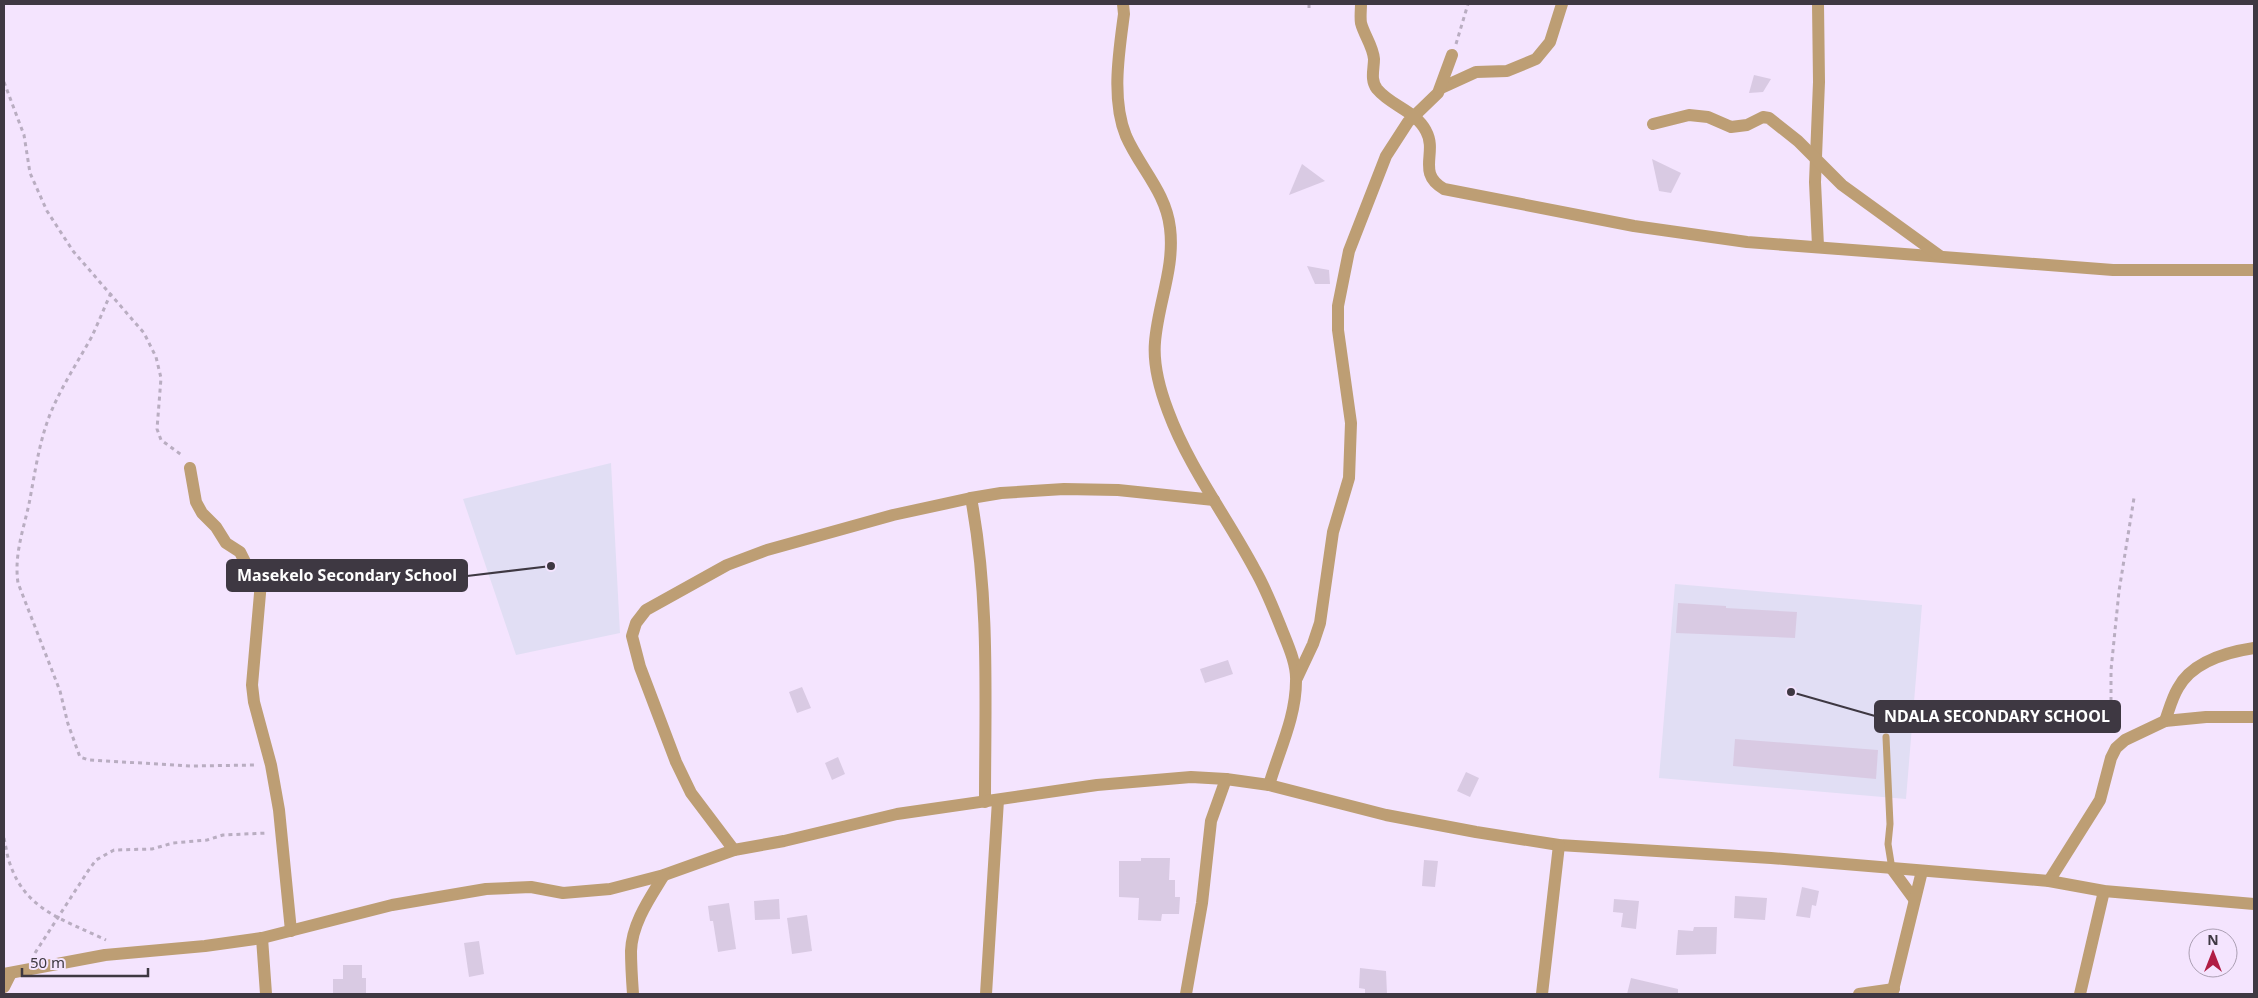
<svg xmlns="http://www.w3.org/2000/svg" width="2258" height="998" font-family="'Noto Sans',sans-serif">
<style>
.education{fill:#e1def4}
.building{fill:#d9cae3}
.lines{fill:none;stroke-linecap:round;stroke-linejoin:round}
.path{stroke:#b9adc1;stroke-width:3;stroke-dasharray:4 4;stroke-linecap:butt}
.service{stroke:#bd9e74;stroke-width:7}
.minor{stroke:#bd9e74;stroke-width:12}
.leader{fill:none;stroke:#3e3842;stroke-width:2}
.callout-dot{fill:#3e3842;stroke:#f4e4fe;stroke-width:2}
.callout{fill:#3e3842;stroke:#3e3842;stroke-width:2}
.callout-label{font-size:16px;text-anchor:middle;font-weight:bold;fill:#fff}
</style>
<rect width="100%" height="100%" fill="#f4e4fe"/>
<g class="education">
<polygon points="611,463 620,633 516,655 463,499"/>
<polygon points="1675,584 1922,605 1906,799 1659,778"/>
</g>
<g class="building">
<polygon points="1754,75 1771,79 1763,92 1749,93"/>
<polygon points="1652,159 1681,173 1671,193 1659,191"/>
<polygon points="1302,164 1325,181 1289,195"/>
<polygon points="1307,266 1329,270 1330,284 1315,284"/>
<polygon points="1678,603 1726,606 1726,608 1797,612 1795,638 1676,633"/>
<polygon points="1228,660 1233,674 1205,683 1200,669"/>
<polygon points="802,687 811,708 797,713 789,692"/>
<polygon points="1735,739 1878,750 1876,779 1733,766"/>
<polygon points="838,757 845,774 832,780 825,763"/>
<polygon points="1466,772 1479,778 1470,797 1457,791"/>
<polygon points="1141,858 1170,858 1169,880 1175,880 1175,897 1180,897 1179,914 1162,914 1161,921 1138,920 1139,898 1119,897 1119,861 1141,861"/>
<polygon points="1424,860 1438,861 1435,887 1422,886"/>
<polygon points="1802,887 1819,891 1816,906 1812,905 1810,918 1796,916"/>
<polygon points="1735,896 1767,898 1765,920 1734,918"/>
<polygon points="779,899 780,919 755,920 754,901"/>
<polygon points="1614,899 1639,901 1636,929 1621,927 1623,913 1613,912"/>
<polygon points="729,903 736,949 718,952 713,921 710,921 708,906"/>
<polygon points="807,915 812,951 792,954 787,918"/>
<polygon points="1694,927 1717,927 1716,954 1676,955 1678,930 1693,931"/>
<polygon points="479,941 484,974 469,977 464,943"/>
<polygon points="343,965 362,965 362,978 366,978 366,994 333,994 333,979 343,979"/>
<polygon points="1360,968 1386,971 1387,994 1365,994 1365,989 1359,988"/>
<polygon points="1631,978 1678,989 1678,994 1627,994"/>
</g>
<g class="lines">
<g class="path">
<polyline points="1309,4 1309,9"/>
<polyline points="1456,44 1468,4"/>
<polyline points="4,82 24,135 30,173 47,211 73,251 144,333 156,357 161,378 157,429 161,440 183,456"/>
<path d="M111,293C104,308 98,324 91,338C77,363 62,386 51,412C39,441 35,473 29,504C23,531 14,555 18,583L60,691L68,724L80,757L89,760L192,766L257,765"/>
<polyline points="2111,733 2111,670 2119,591 2134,498"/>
<path d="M4,838C6,847 7,856 10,864C26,911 65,920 106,940"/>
<polyline points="35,953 88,871 96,860 114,850 152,849 173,843 207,840 223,835 268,833"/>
</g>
<polyline class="service" points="1886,737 1890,824 1888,844 1892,869"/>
<g class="minor">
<path d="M1123,4L1124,14C1119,52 1111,99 1126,136C1140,168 1166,192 1170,228C1175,268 1158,303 1155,342C1153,365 1160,390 1168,411C1189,468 1227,517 1255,570C1266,589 1274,610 1282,630C1288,645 1297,665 1296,681C1296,717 1279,751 1269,785"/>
<path d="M1361,4C1361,10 1360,17 1361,23C1364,35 1373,46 1374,59C1374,69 1370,80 1377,89C1391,106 1416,111 1426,131C1438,153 1416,173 1444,189L1634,226L1747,242L2113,270H2254"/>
<polyline points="1818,4 1819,82 1815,182 1818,246"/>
<polyline points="1441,88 1476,72 1507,71 1536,59 1550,42 1562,4"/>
<polyline points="1653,124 1689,115 1708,117 1731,127 1747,125 1763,117 1769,118 1798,141 1842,185 1940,256"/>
<polyline points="190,468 196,502 202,513 216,527 226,543 240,552 250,572 261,582 252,685 254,702 271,765 279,810 291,931"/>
<path d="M971,498C990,598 985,700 985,802"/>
<polyline points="1297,678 1313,644 1320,623 1333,532 1349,478 1351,423 1338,330 1338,306 1349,251 1386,156 1408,122 1438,93 1452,55"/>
<path d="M2165,721C2169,710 2172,698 2178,688C2192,662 2227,652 2254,648"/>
<polyline points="734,850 691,793 676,762 640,667 632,636 636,623 646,610 727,565 767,550 893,515 971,498 1001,493 1064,489 1118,490 1214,500"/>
<polyline points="1892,869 1914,899"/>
<polyline points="2049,881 2100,800 2111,758 2116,748 2125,740 2165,721 2206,717 2254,717"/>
<polyline points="262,938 266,994"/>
<polyline points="4,974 105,955 205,946 262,938 392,905 486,889 531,887 563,893 610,889 664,875 734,850 784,841 897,814 1097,785 1191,777 1226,779 1269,785 1386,815 1476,832 1559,845 1771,858 2049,881 2104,891 2254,904"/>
<polyline points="4,987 11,973"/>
<path d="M633,994C632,980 631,965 631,951C632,923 650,898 664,875"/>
<polyline points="986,994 998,800"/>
<polyline points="1186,994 1202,903 1211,821 1226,779"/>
<polyline points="1542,994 1559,845"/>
<polyline points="1859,994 1894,989"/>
<polyline points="1892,994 1922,871"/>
<polyline points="2080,994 2104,891"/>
</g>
</g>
<path class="leader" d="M551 566L467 576M1791 692L1875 716"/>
<g class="callout-dot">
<circle cx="551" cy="566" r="5"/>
<circle cx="1791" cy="692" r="5"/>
</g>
<g class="callout">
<rect x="227" y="560" width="240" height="31" rx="5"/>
<rect x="1875" y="701" width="245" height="31" rx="5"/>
</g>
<g class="callout-label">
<text x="347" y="581">Masekelo Secondary School</text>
<text x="1997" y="722">NDALA SECONDARY SCHOOL</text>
</g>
<rect width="2258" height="998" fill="none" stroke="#3e3842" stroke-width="10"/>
<g transform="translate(2213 953)"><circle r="24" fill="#f4e4fe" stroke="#ab9fb3"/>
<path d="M0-4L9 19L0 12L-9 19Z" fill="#b01d44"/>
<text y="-8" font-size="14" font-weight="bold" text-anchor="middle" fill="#3e3842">N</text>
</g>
<path d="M22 968v8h126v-8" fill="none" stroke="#3e3842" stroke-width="2.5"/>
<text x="30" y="968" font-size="15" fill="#3e3842" stroke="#f4e4fe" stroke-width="4" paint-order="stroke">50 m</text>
</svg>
